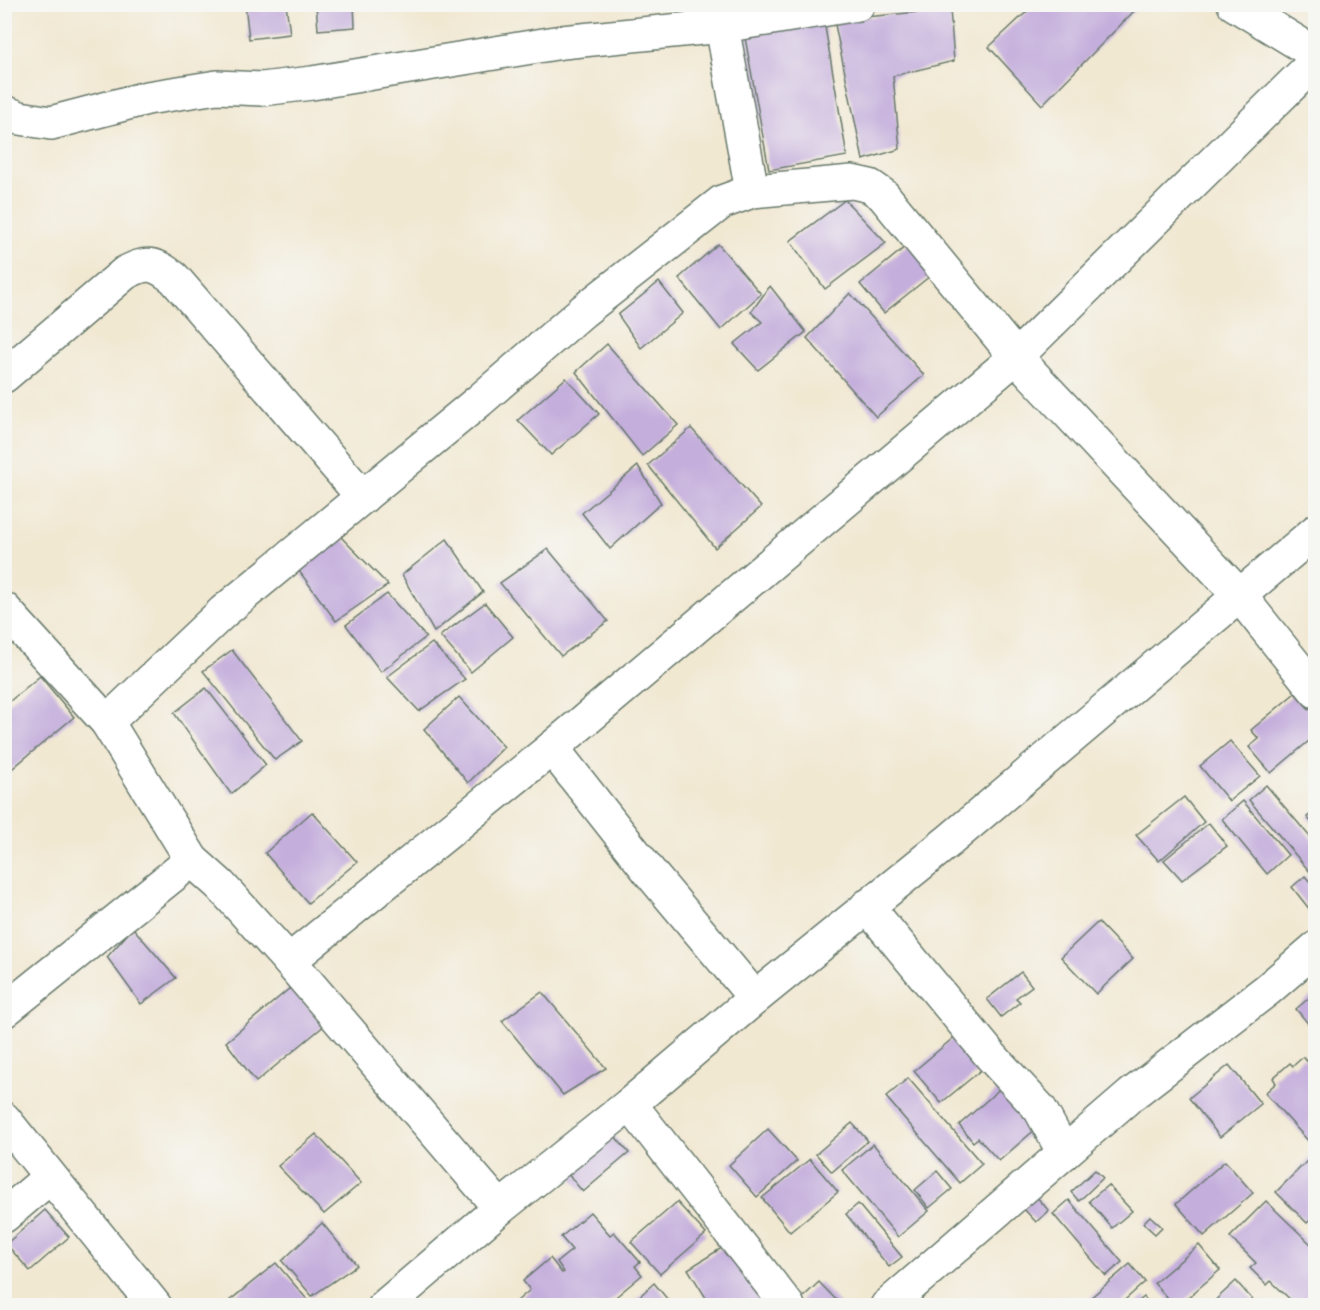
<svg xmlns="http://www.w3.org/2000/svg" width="1320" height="1310" font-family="Pangolin,sans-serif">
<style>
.building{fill:#c4aedc}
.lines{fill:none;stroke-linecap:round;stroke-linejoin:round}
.minor-casing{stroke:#68796b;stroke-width:36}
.minor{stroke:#fff;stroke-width:33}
</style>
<rect width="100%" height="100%" fill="#f6f6f2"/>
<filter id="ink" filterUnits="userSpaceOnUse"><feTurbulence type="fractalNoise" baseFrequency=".0167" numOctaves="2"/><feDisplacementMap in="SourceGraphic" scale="12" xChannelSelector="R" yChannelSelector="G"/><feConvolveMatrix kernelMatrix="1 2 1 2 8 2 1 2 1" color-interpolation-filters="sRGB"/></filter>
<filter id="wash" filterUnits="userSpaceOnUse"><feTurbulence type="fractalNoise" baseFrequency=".008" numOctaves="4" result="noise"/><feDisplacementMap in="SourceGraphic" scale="24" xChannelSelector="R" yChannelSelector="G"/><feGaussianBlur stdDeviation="1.35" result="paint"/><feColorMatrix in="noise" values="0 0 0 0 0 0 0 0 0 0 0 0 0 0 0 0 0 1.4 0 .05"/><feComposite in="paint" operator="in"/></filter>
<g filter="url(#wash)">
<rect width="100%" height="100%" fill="#f1e8d2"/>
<g id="blocks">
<g class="building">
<polygon points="245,4 286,4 290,34 249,39"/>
<polygon points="316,4 354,4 355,27 318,30"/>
<polygon points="1035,4 1141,4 1042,105 989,47"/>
<polygon points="950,9 954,61 893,76 900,149 863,160 834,20"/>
<polygon points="824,21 847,156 769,170 744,32"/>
<polygon points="845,200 886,243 825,289 790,241"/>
<polygon points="910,243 935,272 884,313 860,284"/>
<polygon points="718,244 761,294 721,330 679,278"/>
<polygon points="659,282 683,313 641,348 618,315"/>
<polygon points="770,286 806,332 758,370 734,344 762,322 751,312"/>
<polygon points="850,293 924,375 876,417 807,338"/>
<polygon points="607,344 678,425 642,456 576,372"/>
<polygon points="566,378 599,414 551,455 518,420"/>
<polygon points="691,428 761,507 715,548 648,465"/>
<polygon points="638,466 661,503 610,549 582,513"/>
<polygon points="338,534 388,585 336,621 296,567"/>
<polygon points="447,539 483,592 434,632 402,575"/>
<polygon points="548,549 608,621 561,656 500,583"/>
<polygon points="387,594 426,637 381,672 346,625"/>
<polygon points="485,603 513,637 471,672 440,636"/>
<polygon points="432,643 465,679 419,711 387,677"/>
<polygon points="232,650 302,741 275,760 203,671"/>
<polygon points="40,676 74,717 7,773 4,770 4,706"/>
<polygon points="206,688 266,765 231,794 174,713"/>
<polygon points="1295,693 1309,709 1316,704 1316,735 1271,773 1249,747 1259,739 1251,730"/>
<polygon points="459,697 504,747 468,783 424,729"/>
<polygon points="1230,741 1260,776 1229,801 1200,766"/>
<polygon points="1266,785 1316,844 1316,879 1249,800"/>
<polygon points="1184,797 1204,822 1159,861 1136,835"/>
<polygon points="1243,801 1288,855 1267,874 1222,819"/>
<polygon points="1316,810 1316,828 1307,817"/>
<polygon points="312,812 357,862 308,903 265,853"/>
<polygon points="1209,823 1227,846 1182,880 1164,860"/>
<polygon points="1305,876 1316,889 1316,914 1314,915 1292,887"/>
<polygon points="1098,922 1133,959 1096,994 1061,957"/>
<polygon points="133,928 176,978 141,1004 107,957"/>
<polygon points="1021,972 1032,986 1016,998 1020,1002 1001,1017 987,999"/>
<polygon points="290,988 325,1025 256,1082 226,1042"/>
<polygon points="542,992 606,1068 563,1095 502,1021"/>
<polygon points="1316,992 1316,1033 1296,1009"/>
<polygon points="959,1033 986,1066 941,1103 914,1071"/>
<polygon points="1303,1057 1316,1071 1316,1140 1311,1144 1265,1093 1276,1083 1273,1078 1290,1063 1293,1066"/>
<polygon points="1229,1065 1261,1104 1220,1137 1189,1098"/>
<polygon points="908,1078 982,1164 960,1183 886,1097"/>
<polygon points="1003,1086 1038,1127 999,1161 978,1138 973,1142 959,1125"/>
<polygon points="852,1123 868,1141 832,1172 816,1154"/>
<polygon points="768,1129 797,1161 757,1197 729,1165"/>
<polygon points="316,1134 361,1183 324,1214 278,1166"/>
<polygon points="613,1134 629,1153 583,1192 567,1173"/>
<polygon points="873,1144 929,1211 898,1237 842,1170"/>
<polygon points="1316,1152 1316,1215 1307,1223 1276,1192"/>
<polygon points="810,1159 838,1192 790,1232 762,1198"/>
<polygon points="1225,1161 1253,1193 1204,1236 1176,1204"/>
<polygon points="1095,1170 1103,1178 1079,1201 1071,1192"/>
<polygon points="937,1171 952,1189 929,1208 915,1190"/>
<polygon points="1108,1185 1132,1211 1112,1228 1089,1201"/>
<polygon points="1036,1196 1049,1211 1036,1222 1023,1208"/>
<polygon points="1069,1200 1122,1262 1106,1276 1053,1214"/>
<polygon points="1266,1201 1316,1249 1316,1306 1297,1306 1271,1281 1267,1285 1250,1268 1256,1263 1230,1237"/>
<polygon points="677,1202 706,1234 660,1274 631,1242"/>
<polygon points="858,1204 902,1257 889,1267 846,1214"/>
<polygon points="45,1210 69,1237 30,1271 6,1244"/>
<polygon points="590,1212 610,1235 614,1232 640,1262 635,1266 642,1275 605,1306 521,1306 517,1301 530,1290 523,1281 550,1258 562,1273 564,1272 557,1262 572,1250 561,1237"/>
<polygon points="1150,1216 1162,1227 1155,1234 1143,1223"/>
<polygon points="322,1223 357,1265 312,1296 282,1261"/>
<polygon points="728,1244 762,1299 771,1294 778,1306 711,1306 688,1269"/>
<polygon points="1199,1245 1220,1270 1178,1306 1174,1306 1154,1283"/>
<polygon points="276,1263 311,1304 231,1306 228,1302"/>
<polygon points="1130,1264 1145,1282 1118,1306 1081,1306"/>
<polygon points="1236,1281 1258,1306 1209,1306"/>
<polygon points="819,1282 840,1304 839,1306 808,1306 801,1299"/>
<polygon points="654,1283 673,1306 629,1306"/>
<polygon points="1144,1297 1151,1306 1133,1306"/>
</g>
</g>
</g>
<g filter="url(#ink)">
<use href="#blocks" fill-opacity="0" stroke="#68796b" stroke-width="1.5"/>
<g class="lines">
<g class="minor-casing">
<g id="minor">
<polyline points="1234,4 1316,54"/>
<polyline points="722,26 752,191"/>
<polyline points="4,112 20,118 51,123 147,98 217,87 262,89 312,83 562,42 722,26 858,4"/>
<path d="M4,376L125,273C148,261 154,263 174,278L363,497"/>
<polyline points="4,609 107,722 192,860 220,885 289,961 500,1208"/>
<polyline points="107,722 223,612 479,401 583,311 722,202 752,191 852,182 870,186 883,195 1016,357 1240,596 1316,691"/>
<polyline points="552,748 652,875 755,998"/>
<polyline points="867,906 991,1056 1040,1109 1064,1153"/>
<polyline points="289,961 552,748 1016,357 1316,61"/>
<polyline points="4,1011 192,860"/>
<polyline points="630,1104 788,1306"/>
<polyline points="4,1119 155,1306"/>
<polyline points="4,1216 50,1177"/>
<polyline points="385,1306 500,1208 630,1104 755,998 950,840 1316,531"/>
<polyline points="887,1306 1131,1095 1267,990 1316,948"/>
</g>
</g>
<use href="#minor" class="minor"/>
</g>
</g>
<rect width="1320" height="1310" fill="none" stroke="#f6f6f2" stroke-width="24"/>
</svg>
